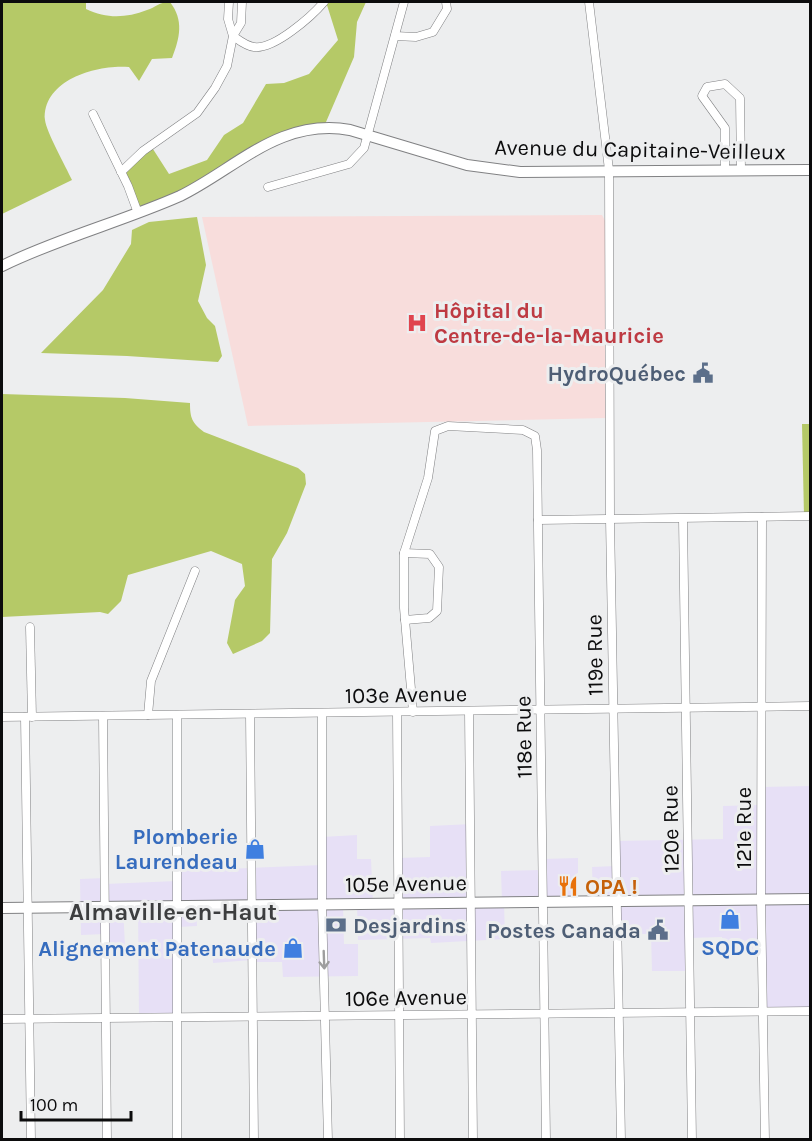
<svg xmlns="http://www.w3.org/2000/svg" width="812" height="1141" font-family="Karla,sans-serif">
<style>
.commercial{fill:#e7e0f6}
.medical{fill:#f8dddc}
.green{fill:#b5c967}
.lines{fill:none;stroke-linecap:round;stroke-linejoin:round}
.street-casing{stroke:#808183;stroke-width:9}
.secondary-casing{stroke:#808183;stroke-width:12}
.street{stroke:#fff;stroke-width:8}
.secondary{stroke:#fff;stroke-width:10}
.oneway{stroke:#9e9e9e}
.labels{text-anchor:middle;stroke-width:6;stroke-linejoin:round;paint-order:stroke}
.street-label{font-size:22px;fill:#0c0c0d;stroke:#edeeef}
.health-label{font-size:22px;font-weight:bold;fill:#be3a42;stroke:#edeeef;text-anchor:start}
.service-label{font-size:22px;font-weight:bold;fill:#4e5e75;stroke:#edeeef;text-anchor:end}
.shop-label{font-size:22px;font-weight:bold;fill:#366cbe;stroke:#edeeef;text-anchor:end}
.food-label{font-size:22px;font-weight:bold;fill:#c56008;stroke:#edeeef;text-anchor:start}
.neighbourhood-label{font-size:24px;font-weight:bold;fill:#3d3e3f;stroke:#edeeef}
</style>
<rect width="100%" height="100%" fill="#edeeef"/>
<polygon class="commercial" points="810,786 810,1011 763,1011 762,953 724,954 722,937 689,938 689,971 652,971 651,934 617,934 616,901 504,902 505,939 431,943 430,938 358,940 357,904 343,904 344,944 358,944 358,976 283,977 282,962 253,962 252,960 213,963 212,944 252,942 252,905 196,906 197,926 178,927 177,1017 139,1018 138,906 123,906 125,946 106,947 105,934 81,935 80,879 105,878 105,884 177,881 177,871 322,865 322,837 357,835 357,859 371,859 373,903 398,903 398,858 430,857 430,826 472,824 471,902 502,902 501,871 542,870 542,859 578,858 578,897 593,897 592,867 616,866 615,841 723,839 723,806 761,805 761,787"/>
<polygon class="medical" points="602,215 609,228 606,418 248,426 202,217"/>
<g class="green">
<path d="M2,2H86V9C107,19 126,18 147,10C156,7 161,1 170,2C184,20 180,38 172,58L152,59L139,81L129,67C97,64 42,80 45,120C46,131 66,167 72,180L2,214Z"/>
<polygon points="326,2 366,2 357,22 354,57 323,129 295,133 138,213 121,172 151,146 169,174 207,160 224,135 243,123 266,84 284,83 309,74 338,40"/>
<polygon points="197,217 206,265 198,301 207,318 215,326 222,356 218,362 127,356 41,353 103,290 131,244 132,230 149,222"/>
<path d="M2,394L125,398L190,403C190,418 192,423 204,432L298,468L305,474L306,484L287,533L272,559L270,633L262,641L233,654L227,643L235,600L245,586L242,564L211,551L128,575L121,601L108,614L100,612L2,617Z"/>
<polygon points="802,424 810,424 810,516 804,516"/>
</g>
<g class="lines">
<g class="street-casing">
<g id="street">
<polyline points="229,2 228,19 233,36"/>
<polyline points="589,2 609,170 610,519 621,1140"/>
<path d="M233,36C240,41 246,46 254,47C274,50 312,16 324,2"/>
<polyline points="395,36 416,37 433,32 447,9 446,2"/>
<polyline points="93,114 128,186 138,213"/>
<polyline points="725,170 725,128 702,96 707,87 725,84 740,98 741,170"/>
<polyline points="121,172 143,151 197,113 215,88 227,66 233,36 241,23 242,2"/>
<polyline points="268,187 349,164 364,148 404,2"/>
<polyline points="762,517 761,899 765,1140"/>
<polyline points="683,519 692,1140"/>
<polyline points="538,520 810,516"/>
<polyline points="404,553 430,554 439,567 437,611 429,618 405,620"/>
<polyline points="30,627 32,717"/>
<polyline points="469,711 473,1140"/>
<polyline points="397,712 400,1140"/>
<polyline points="413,712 404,608 404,553 428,478 435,431 448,426 523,430 535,436 537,450 546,1140"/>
<polyline points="322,713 322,904 328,1140"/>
<polyline points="250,714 254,1140"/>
<polyline points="148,715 151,681 195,571"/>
<polyline points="177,715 177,1140"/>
<polyline points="103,716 107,1140"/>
<polyline points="2,717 810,706"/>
<polyline points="25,717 31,1140"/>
<polyline points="2,1019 810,1011"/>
</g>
</g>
<g class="secondary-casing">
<g id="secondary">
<path d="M2,266C59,238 121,222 180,196C215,179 247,151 283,137C304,129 328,126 350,130L467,165L520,172L810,170"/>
<polyline points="2,908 810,899"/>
</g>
</g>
<use href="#street" class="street"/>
<use href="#secondary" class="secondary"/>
</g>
<defs><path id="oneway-shaft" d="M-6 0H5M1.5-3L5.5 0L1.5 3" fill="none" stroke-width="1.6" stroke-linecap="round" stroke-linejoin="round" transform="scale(1.5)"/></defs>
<use class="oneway" href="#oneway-shaft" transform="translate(324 960) rotate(88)"/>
<defs>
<g id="hospital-bare" transform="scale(1.62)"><path d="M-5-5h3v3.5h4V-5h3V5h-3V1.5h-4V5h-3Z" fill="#e0444e" stroke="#edeeef" stroke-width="2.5" paint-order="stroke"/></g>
<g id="civic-bare" transform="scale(1.62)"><path d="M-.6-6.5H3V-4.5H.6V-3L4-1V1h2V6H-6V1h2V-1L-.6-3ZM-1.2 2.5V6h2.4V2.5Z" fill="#5c6f8a" stroke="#edeeef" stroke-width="2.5" paint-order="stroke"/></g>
<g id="shop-bare" transform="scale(1.62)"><path d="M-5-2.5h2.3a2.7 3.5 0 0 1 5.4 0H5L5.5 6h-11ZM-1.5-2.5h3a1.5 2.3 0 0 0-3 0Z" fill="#3f7fe0" stroke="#edeeef" stroke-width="2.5" paint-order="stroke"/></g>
<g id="restaurant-bare" transform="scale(1.62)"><path d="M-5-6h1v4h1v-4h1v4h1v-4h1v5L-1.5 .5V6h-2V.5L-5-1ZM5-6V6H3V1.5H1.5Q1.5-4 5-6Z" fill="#e8710a" stroke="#edeeef" stroke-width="2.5" paint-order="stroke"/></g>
<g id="bank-bare" transform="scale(1.62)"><path d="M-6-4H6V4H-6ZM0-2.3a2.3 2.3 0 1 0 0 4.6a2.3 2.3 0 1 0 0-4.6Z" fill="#5c6f8a" stroke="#edeeef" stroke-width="2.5" paint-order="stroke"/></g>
</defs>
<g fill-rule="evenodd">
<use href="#hospital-bare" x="417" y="323"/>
<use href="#civic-bare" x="703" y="373"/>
<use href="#shop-bare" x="255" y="849"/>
<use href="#restaurant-bare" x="568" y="886"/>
<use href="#shop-bare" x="730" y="919"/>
<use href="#bank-bare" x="336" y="925"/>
<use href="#civic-bare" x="658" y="930"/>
<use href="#shop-bare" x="293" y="948"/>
</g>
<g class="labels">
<g class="street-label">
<text transform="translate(640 149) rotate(1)" y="8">Avenue du Capitaine-Veilleux</text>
<text transform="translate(594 655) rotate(-91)" y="8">119e Rue</text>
<text transform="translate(406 694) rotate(-1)" y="8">103e Avenue</text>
<text transform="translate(523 737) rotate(-91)" y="8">118e Rue</text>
<text transform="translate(743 828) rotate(-90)" y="8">121e Rue</text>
<text transform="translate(670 829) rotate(-91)" y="8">120e Rue</text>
<text transform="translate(406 883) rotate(-1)" y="8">105e Avenue</text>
<text transform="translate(406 997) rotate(-1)" y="8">106e Avenue</text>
</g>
<g class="health-label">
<text x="434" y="318">Hôpital du<tspan x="434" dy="25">Centre-de-la-Mauricie</tspan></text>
</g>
<g class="service-label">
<text x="686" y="381">HydroQuébec</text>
<text x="353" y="933" text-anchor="start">Desjardins</text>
<text x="641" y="938">Postes Canada</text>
</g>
<g class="shop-label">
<text x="238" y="844">Plomberie<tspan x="238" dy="25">Laurendeau</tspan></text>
<text x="730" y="955" text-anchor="middle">SQDC</text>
<text x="276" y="956">Alignement Patenaude</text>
</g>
<g class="food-label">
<text x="585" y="894">OPA !</text>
</g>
<g class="neighbourhood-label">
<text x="173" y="920">Almaville-en-Haut</text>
</g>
</g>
<rect width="812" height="1141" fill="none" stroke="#0c0c0d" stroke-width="6"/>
<path d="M21 1111v9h110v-9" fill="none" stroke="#0c0c0d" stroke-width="3"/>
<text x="30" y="1111" font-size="18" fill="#0c0c0d" stroke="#edeeef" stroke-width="4.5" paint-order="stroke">100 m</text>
</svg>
